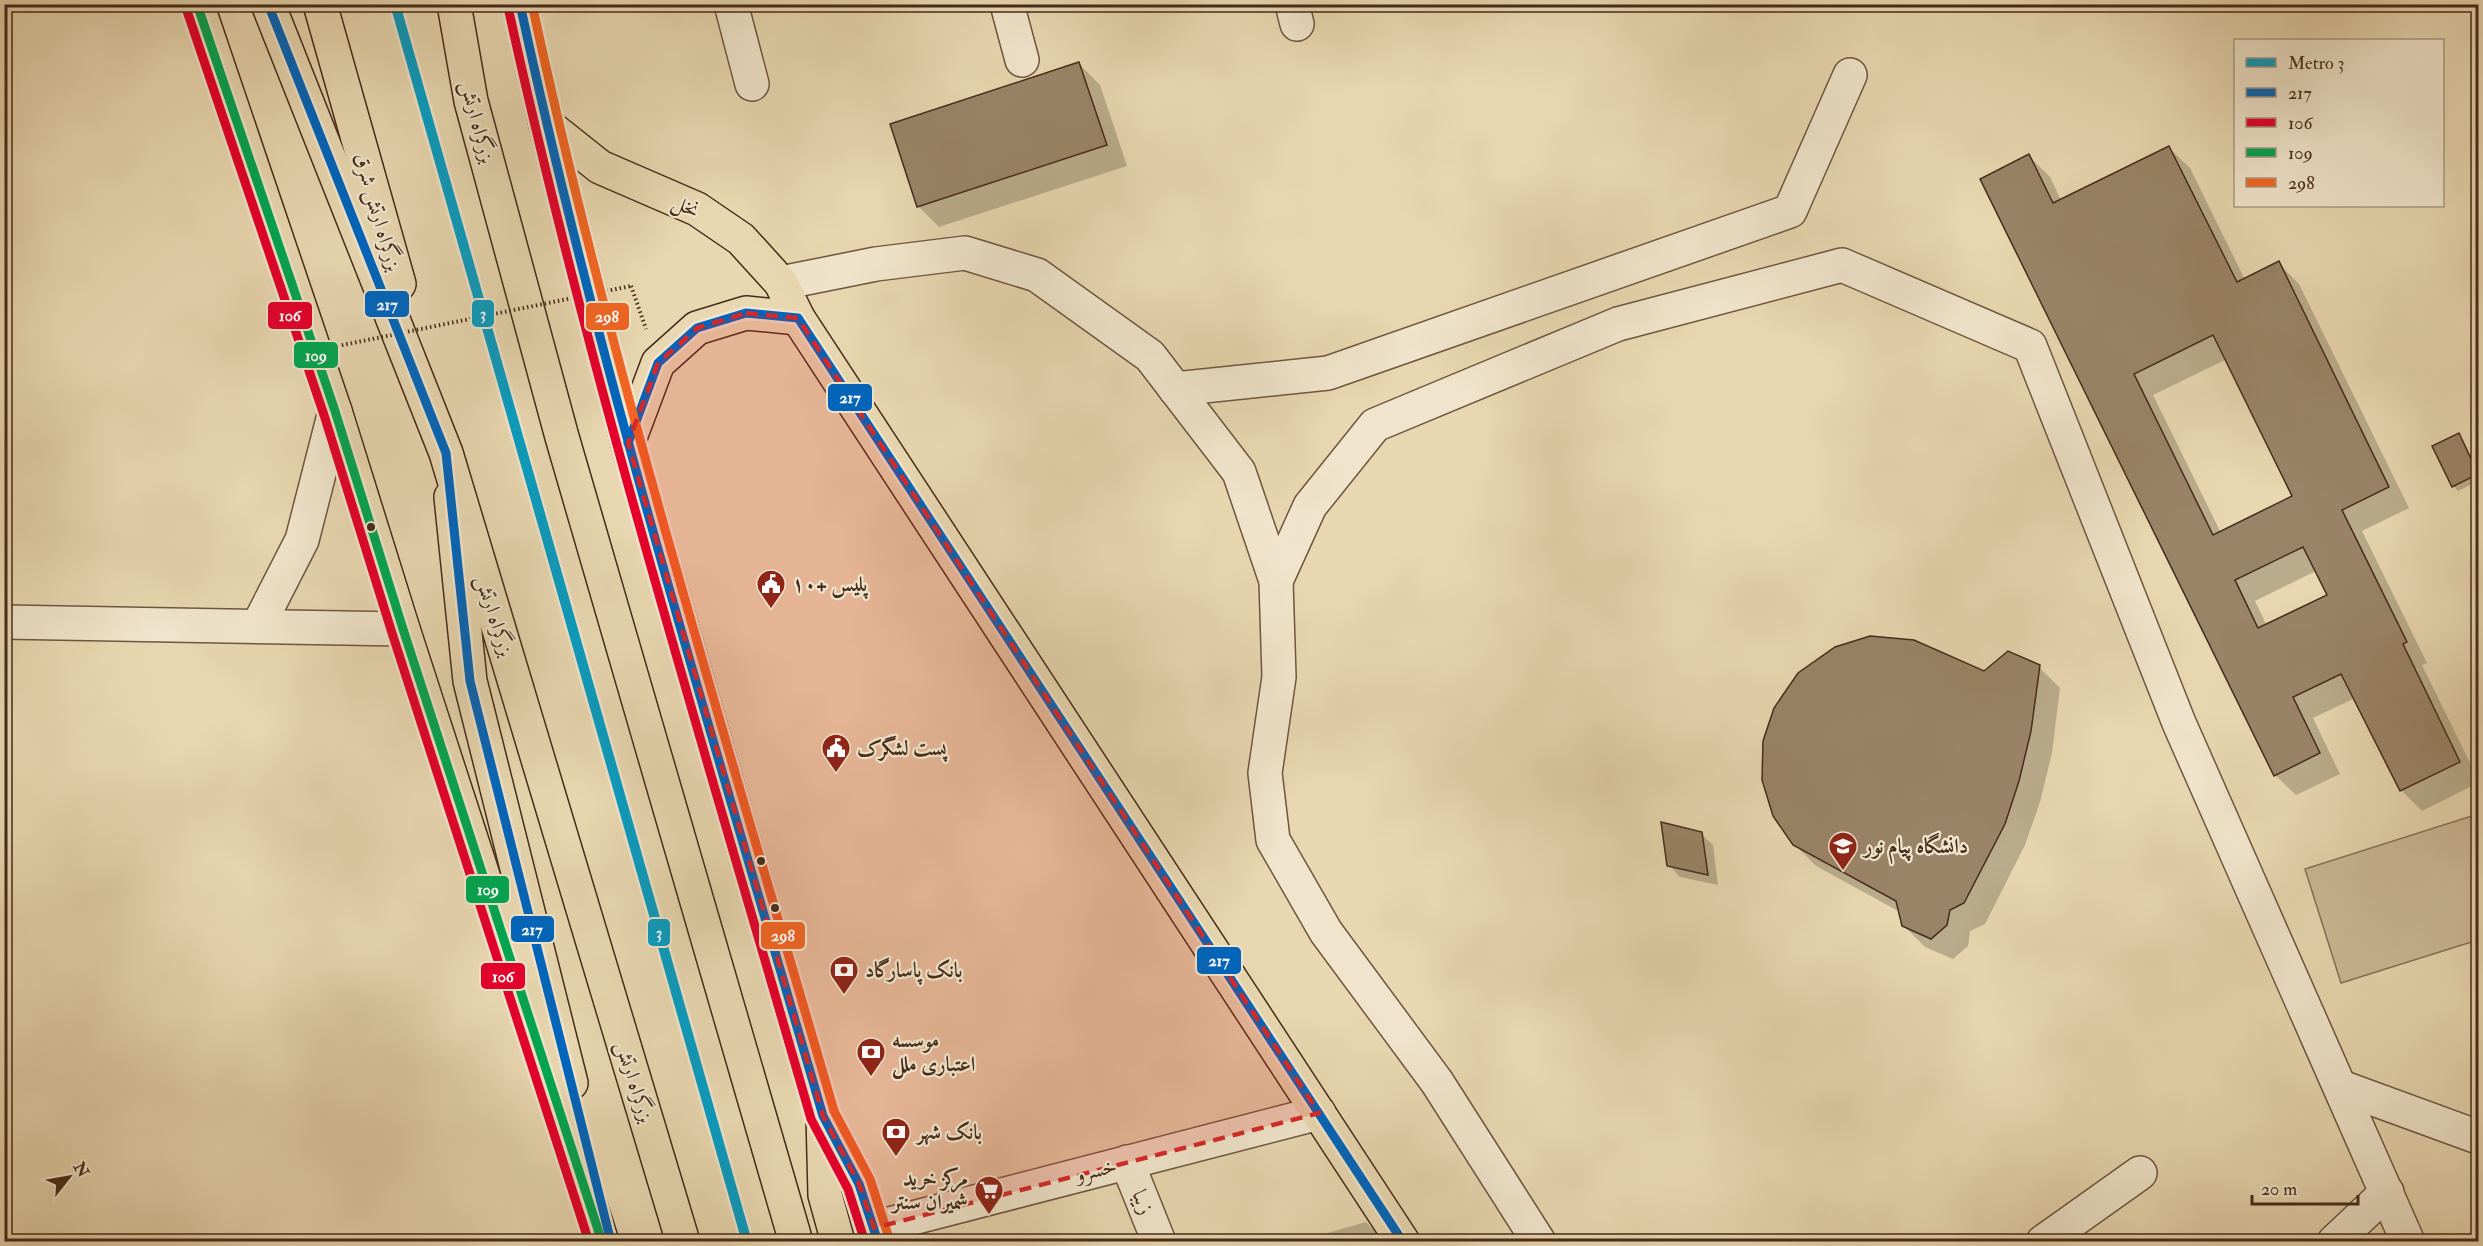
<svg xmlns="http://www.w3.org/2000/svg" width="2483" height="1246" font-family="'IM FELL Double Pica',Amiri,serif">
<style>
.green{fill:#ccba97;stroke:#887259;stroke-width:1.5}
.shadow{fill:#0003;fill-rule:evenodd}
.building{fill:#9a8468;stroke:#452b1b;stroke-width:1.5;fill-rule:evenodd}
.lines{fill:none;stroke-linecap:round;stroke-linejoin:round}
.minor-casing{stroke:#6e5640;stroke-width:36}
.major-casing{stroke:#452b1b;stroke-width:36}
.highway-casing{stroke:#452b1b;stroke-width:36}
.path{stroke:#452b1b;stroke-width:4;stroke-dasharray:1.5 3;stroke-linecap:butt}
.minor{stroke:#f0e5cc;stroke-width:33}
.major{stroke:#e8d7b0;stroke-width:33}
.highway{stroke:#e8d7b0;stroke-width:33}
.path-bridge{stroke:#452b1b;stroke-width:4;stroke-dasharray:1.5 3;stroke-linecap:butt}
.bus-1-casing{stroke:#f0e5cc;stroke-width:14}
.bus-2-casing{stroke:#f0e5cc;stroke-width:14}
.bus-3-casing{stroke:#f0e5cc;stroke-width:14}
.bus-4-casing{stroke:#f0e5cc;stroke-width:14}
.bus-1{stroke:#0065bd;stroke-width:9}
.bus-2{stroke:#e4002b;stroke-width:9}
.bus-3{stroke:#00a651;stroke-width:9}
.bus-4{stroke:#f26522;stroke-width:9}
.metro-1-casing{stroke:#f0e5cc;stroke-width:15}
.metro-1{stroke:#079dc2;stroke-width:10}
.marked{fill:#d62828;fill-opacity:0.2;stroke:#d62828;stroke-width:4.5;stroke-dasharray:12 8;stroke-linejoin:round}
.bus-dot{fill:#452b1b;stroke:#f0e5cc;stroke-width:2}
.labels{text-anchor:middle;stroke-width:4.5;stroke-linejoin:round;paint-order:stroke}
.street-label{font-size:21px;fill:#452b1b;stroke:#f0e5cc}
.poi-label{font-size:21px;font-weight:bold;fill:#452b1b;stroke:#f0e5cc;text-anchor:start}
.line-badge{stroke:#f0e5cc;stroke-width:2}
.badge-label{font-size:16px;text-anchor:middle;font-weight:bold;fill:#fff}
</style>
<rect width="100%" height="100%" fill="#e8d7b0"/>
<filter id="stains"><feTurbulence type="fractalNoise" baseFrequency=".00333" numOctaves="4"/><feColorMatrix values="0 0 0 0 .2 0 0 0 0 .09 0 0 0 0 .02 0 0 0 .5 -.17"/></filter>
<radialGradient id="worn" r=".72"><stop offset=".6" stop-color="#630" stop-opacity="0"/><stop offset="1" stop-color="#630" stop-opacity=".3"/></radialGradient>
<polygon class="green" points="2478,814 2478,940 2341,983 2305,869"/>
<g class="shadow">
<polygon points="1079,64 1100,85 1127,166 939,227 918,206"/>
<path d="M2169,148L2190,168L2245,280L2278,263L2299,284L2409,508L2362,531L2427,663L2422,665L2478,779V783L2422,811L2402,791L2355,698L2313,718L2340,774L2296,795L2275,775L2029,156L2050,177L2061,200ZM2227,359L2294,497L2221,533L2153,395ZM2316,571L2329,596L2267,626L2255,601Z"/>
<polygon points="2458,435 2463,440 2478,470 2478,481 2458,491 2453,486"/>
<polygon points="2039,667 2060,688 2052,753 2040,802 2025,845 1985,924 1970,931 1968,946 1953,959 1925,947 1904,926 1900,912 1816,866 1794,844 1985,672"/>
<polygon points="1701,834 1713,845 1718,885 1680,877 1669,865"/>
<polygon points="1366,1222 1384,1242 1296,1242"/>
</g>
<g class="building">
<polygon points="1079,62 1107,145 917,207 890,124"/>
<path d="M2169,146L2237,282L2279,261L2389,487L2342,510L2407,642L2403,644L2460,762L2400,791L2341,674L2293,697L2320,753L2274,776L1980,179L2029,154L2053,203ZM2213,335L2292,496L2213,535L2134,374ZM2303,547L2327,595L2258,628L2235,580Z"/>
<polygon points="2459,433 2478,474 2452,487 2432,446"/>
<polygon points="1870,636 1914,640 1984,671 2008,651 2040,665 2031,731 2019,781 2005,824 1964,903 1950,910 1947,925 1931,939 1902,926 1896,901 1793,845 1773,816 1762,780 1763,741 1774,708 1798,673 1835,647"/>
<polygon points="1661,822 1702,832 1708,875 1667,866"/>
</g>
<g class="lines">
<g class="minor-casing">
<g id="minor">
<polyline points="731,4 752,84"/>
<polyline points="1007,4 1022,60"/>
<polyline points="1292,4 1297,24"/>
<polyline points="781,283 876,264 965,253 1037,275 1150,356 1239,472 1276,581 1279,677 1265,773 1273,840 1326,932 1437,1082 1539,1242"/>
<polyline points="1175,389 1328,373 1790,211 1850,75"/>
<polyline points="1276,581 1310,506 1375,425 1618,324 1842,265 2030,346 2179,723 2408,1242"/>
<polyline points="4,622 403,629"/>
<polyline points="258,626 302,540 335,411"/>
<polyline points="2341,1087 2478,1137"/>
<polyline points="1127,1162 1159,1242"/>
<polyline points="874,1228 1319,1113"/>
<polyline points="2043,1242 2140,1173"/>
<polyline points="2334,1242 2387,1192"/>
</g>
</g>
<g class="major-casing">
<g id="major">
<polyline points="197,4 335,411 403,629 602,1242"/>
<polyline points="520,4 546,124 628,443 823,1116 859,1184 878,1242"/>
<polyline points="546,124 600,167 697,209 741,239 781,283 798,318 1403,1242"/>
<polyline points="628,443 658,363 697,328 746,313 798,318"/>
<polyline points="451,497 470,681 571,1083"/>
</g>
</g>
<g class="highway-casing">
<g id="highway">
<polyline points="268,4 446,453 683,1242"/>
<polyline points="320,4 399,284"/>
<polyline points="454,4 471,101 562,437 796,1242"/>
<polyline points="823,1116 825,1195 838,1242"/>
</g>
</g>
<polyline class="path" points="631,286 646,329"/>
<use href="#minor" class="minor"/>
<use href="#major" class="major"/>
<use href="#highway" class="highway"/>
<polyline class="path-bridge" points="333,347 631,286"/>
<g class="bus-1-casing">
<g id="bus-1">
<polyline points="268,4 446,453 470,681 611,1242"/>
<path d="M520,4C601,380 716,747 823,1116L859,1184L878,1242"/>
<polyline points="628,443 658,363 697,328 746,313 798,318 1403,1242"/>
</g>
</g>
<g class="bus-2-casing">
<g id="bus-2">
<path d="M508,7C590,382 705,750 811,1119L848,1189L865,1242"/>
<polyline points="186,8 324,415 392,633 589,1242"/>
</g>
</g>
<g class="bus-3-casing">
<polyline id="bus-3" points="197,4 335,411 403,629 602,1242"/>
</g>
<g class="bus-4-casing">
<path id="bus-4" d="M532,4C613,378 728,744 834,1111L870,1179L889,1238"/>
</g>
<use href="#bus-1" class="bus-1"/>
<use href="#bus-2" class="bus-2"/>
<use href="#bus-3" class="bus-3"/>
<use href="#bus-4" class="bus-4"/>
<g class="metro-1-casing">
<polyline id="metro-1" points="395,4 747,1242"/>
</g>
<use href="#metro-1" class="metro-1"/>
</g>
<path class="marked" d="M746,313L798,318L1319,1113L874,1228L859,1184L823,1116L628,443L658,363L697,328Z"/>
<defs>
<g id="civic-pin" transform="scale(1.5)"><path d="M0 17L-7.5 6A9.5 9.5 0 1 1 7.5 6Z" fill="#8f2418" stroke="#f0e5cc"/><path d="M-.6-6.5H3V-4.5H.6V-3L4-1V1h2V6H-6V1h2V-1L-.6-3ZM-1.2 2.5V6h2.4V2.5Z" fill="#fff"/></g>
<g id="university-pin" transform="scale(1.5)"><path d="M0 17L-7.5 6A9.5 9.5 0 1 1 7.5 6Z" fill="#8f2418" stroke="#f0e5cc"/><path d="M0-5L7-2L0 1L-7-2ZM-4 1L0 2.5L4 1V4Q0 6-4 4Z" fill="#fff"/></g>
<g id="bank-pin" transform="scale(1.5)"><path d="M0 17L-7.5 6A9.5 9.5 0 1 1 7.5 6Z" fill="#8f2418" stroke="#f0e5cc"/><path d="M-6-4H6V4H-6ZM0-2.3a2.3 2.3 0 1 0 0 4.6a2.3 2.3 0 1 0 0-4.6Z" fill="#fff"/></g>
<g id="supermarket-pin" transform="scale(1.5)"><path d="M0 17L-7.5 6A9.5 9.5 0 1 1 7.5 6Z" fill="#8f2418" stroke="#f0e5cc"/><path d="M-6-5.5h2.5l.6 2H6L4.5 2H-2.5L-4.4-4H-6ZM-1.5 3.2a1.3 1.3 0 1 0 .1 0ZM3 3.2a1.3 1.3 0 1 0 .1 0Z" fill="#fff"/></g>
</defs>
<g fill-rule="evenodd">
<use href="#civic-pin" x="771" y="584"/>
<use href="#civic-pin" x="836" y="748"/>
<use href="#university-pin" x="1843" y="846"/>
<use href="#bank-pin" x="844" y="970"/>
<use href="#bank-pin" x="871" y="1052"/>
<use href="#bank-pin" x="896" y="1132"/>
<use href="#supermarket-pin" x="989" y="1190"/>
</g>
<g class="bus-dot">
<circle cx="371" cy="527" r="5"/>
<circle cx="761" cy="861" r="5"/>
<circle cx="775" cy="908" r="5"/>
</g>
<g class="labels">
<g class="street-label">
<text transform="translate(478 122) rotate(76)" y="7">بزرگراه ارتش</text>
<text transform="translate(686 206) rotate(26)" y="7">نخل</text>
<text transform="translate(378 212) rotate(74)" y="7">بزرگراه ارتش شرق</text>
<text transform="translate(495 616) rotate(73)" y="7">بزرگراه ارتش</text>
<text transform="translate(635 1082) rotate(73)" y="7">بزرگراه ارتش</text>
<text transform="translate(1096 1170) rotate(-14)" y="7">خسرو</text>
<text transform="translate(1143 1202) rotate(68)" y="7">زیبا</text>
</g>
<g class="poi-label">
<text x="792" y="591">پلیس +۱۰</text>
<text x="857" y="755">پست لشگرک</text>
<text x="1864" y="853">دانشگاه پیام نور</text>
<text x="865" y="977">بانک پاسارگاد</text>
<text x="892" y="1047">موسسه<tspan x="892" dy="24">اعتباری ملل</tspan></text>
<text x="917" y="1139">بانک شهر</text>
<text x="968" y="1185" text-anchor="end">مرکز خرید<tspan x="968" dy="24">شمیران سنتر</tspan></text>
</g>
</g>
<g class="line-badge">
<rect x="364" y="290" width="46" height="28" rx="6" fill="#0065bd"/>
<rect x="471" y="299" width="24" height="29" rx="6" fill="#079dc2"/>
<rect x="267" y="301" width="46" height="29" rx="6" fill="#e4002b"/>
<rect x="585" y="302" width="45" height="29" rx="6" fill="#f26522"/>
<rect x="293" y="341" width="46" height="28" rx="6" fill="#00a651"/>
<rect x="827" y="383" width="46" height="29" rx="6" fill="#0065bd"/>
<rect x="465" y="875" width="45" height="29" rx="6" fill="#00a651"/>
<rect x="510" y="915" width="45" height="28" rx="6" fill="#0065bd"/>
<rect x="647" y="918" width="24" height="29" rx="6" fill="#079dc2"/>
<rect x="760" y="921" width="46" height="29" rx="6" fill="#f26522"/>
<rect x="1196" y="946" width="46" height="29" rx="6" fill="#0065bd"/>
<rect x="480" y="962" width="46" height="28" rx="6" fill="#e4002b"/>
</g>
<g class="badge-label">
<text x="387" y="310">217</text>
<text x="483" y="319">3</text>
<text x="290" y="321">106</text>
<text x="607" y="322">298</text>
<text x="316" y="361">109</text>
<text x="850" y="403">217</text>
<text x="488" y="895">109</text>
<text x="532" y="935">217</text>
<text x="659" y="938">3</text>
<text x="783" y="941">298</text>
<text x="1219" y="966">217</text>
<text x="503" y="982">106</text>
</g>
<rect width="2483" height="1246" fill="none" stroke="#e8d7b0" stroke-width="24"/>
<rect x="6" y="6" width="2471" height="1234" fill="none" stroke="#452b1b" stroke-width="3"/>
<rect x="12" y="12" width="2459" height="1222" fill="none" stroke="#452b1b" stroke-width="1.5"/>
<rect x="2234" y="39" width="210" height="168" fill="#f0e5cc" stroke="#ac9b85" stroke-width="1.5"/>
<rect x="2246" y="58" width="30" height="9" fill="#079dc2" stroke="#ac9b85" stroke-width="1.5"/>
<text x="2288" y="69" font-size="18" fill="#452b1b">Metro 3</text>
<rect x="2246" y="88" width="30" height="9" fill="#0065bd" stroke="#ac9b85" stroke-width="1.5"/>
<text x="2288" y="99" font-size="18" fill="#452b1b">217</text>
<rect x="2246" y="118" width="30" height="9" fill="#e4002b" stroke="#ac9b85" stroke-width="1.5"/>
<text x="2288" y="129" font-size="18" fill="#452b1b">106</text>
<rect x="2246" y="148" width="30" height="9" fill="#00a651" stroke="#ac9b85" stroke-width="1.5"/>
<text x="2288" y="159" font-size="18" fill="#452b1b">109</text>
<rect x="2246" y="178" width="30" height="9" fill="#f26522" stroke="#ac9b85" stroke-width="1.5"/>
<text x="2288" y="189" font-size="18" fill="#452b1b">298</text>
<g transform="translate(69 1177) rotate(59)" stroke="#f0e5cc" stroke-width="4.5" paint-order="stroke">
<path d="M0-4.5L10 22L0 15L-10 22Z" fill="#452b1b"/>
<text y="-9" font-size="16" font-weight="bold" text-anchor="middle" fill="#452b1b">N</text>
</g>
<path d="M2252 1195v9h106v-9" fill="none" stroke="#452b1b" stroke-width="3"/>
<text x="2261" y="1195" font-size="18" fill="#452b1b" stroke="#f0e5cc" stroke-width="4.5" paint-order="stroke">20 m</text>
<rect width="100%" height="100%" filter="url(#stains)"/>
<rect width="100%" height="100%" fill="url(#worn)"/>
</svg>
